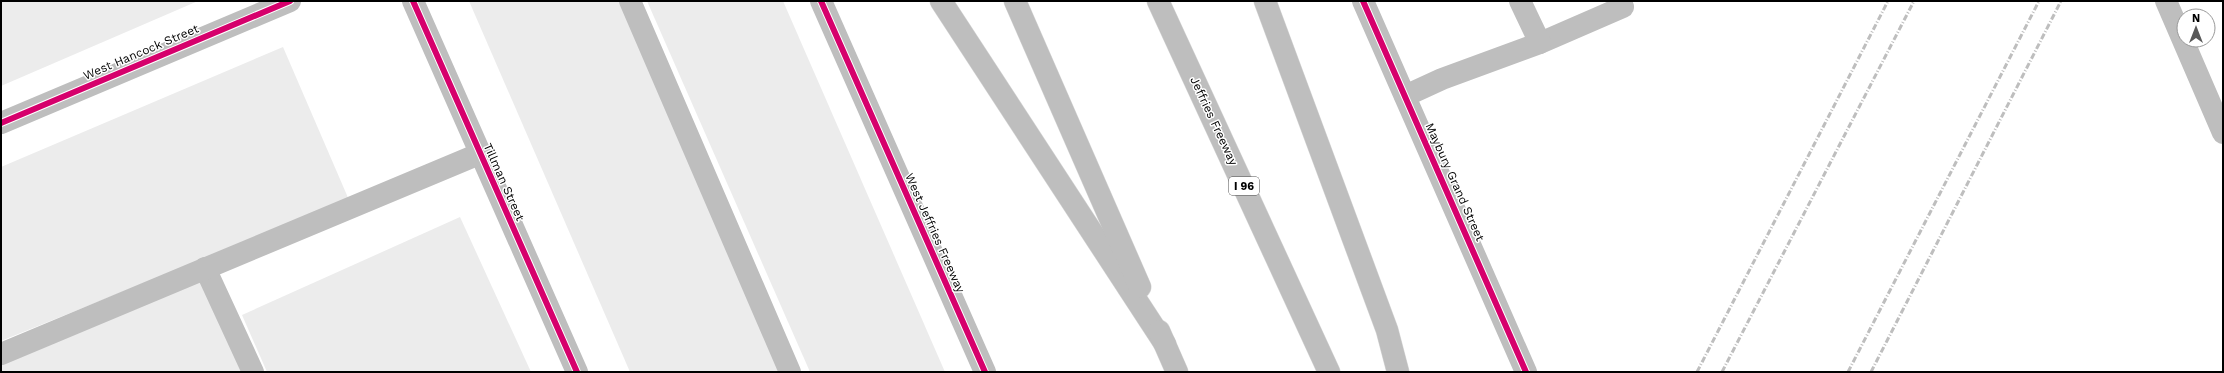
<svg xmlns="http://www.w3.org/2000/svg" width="2224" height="373" font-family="'Work Sans',sans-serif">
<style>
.green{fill:#ececec}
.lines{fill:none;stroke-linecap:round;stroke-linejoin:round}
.highway-casing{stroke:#dbdbdb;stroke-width:23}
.minor{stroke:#bebebe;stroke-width:22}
.highway{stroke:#bebebe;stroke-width:22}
.rail{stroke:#bebebe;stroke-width:3;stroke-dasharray:6 2 1 2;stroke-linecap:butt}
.cycleway-casing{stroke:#fff;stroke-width:8}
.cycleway{stroke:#d6006c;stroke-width:6}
.labels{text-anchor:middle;stroke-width:3;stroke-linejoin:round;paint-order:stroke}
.shield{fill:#fff;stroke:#4c4c4c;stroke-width:1}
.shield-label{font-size:11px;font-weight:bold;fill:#000}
.street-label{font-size:12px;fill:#000;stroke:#fff}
</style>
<rect width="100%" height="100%" fill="#fff"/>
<g class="green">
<polygon points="1,1 198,1 1,86"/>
<polygon points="469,1 619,1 781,372 630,372"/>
<polygon points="647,1 783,1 945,372 810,372"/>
<polygon points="283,47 349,200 1,341 1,167"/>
<polygon points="460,217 531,372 267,372 242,315"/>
<polygon points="200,278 242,372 1,372 1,360"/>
</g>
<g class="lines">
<g class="highway-casing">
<g id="highway">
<polyline points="941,1 1165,344"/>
<polyline points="1015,1 1140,287"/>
<polyline points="1158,1 1329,372"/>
<polyline points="1265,1 1387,330 1398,372"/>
<polyline points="1159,331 1177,372"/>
</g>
</g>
<g class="minor">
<polyline points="413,1 577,372"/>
<polyline points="630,1 790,372"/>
<polyline points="821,1 985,372"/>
<polyline points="1363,1 1526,372"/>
<polyline points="2166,1 2223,133"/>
<polyline points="1540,43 1623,7"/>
<polyline points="1405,96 1442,79 1540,43 1520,1"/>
<polyline points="1,123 290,1"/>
<polyline points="205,268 253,372"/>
<polyline points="1,354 479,154"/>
</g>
<use href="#highway" class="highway"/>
<g class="rail">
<polyline points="1697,372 1888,1"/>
<polyline points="1722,372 1914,1"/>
<polyline points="1848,372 2039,1"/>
<polyline points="1871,372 2061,1"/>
</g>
<g class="cycleway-casing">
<g id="cycleway">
<polyline points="413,1 577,372"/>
<polyline points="821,1 985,372"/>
<polyline points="1363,1 1526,372"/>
<polyline points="1,123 290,1"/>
</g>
</g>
<use href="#cycleway" class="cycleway"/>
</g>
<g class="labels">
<rect class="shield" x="1229" y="177" width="30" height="18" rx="3"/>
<g class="shield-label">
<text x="1244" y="190">I 96</text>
</g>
<g class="street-label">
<text transform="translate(141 52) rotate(-23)" y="4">West Hancock Street</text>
<text transform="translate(1214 121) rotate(65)" y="4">Jeffries Freeway</text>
<text transform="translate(504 182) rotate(66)" y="4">Tillman Street</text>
<text transform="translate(1455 182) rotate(66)" y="4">Maybury Grand Street</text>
<text transform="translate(935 233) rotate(66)" y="4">West Jeffries Freeway</text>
</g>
</g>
<rect width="2224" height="373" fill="none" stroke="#000000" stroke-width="4"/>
<g transform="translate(2196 28)"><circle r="19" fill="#ffffff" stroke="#999999"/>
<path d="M0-3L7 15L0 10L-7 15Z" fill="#595959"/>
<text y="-6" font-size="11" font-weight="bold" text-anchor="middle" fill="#000000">N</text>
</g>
</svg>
